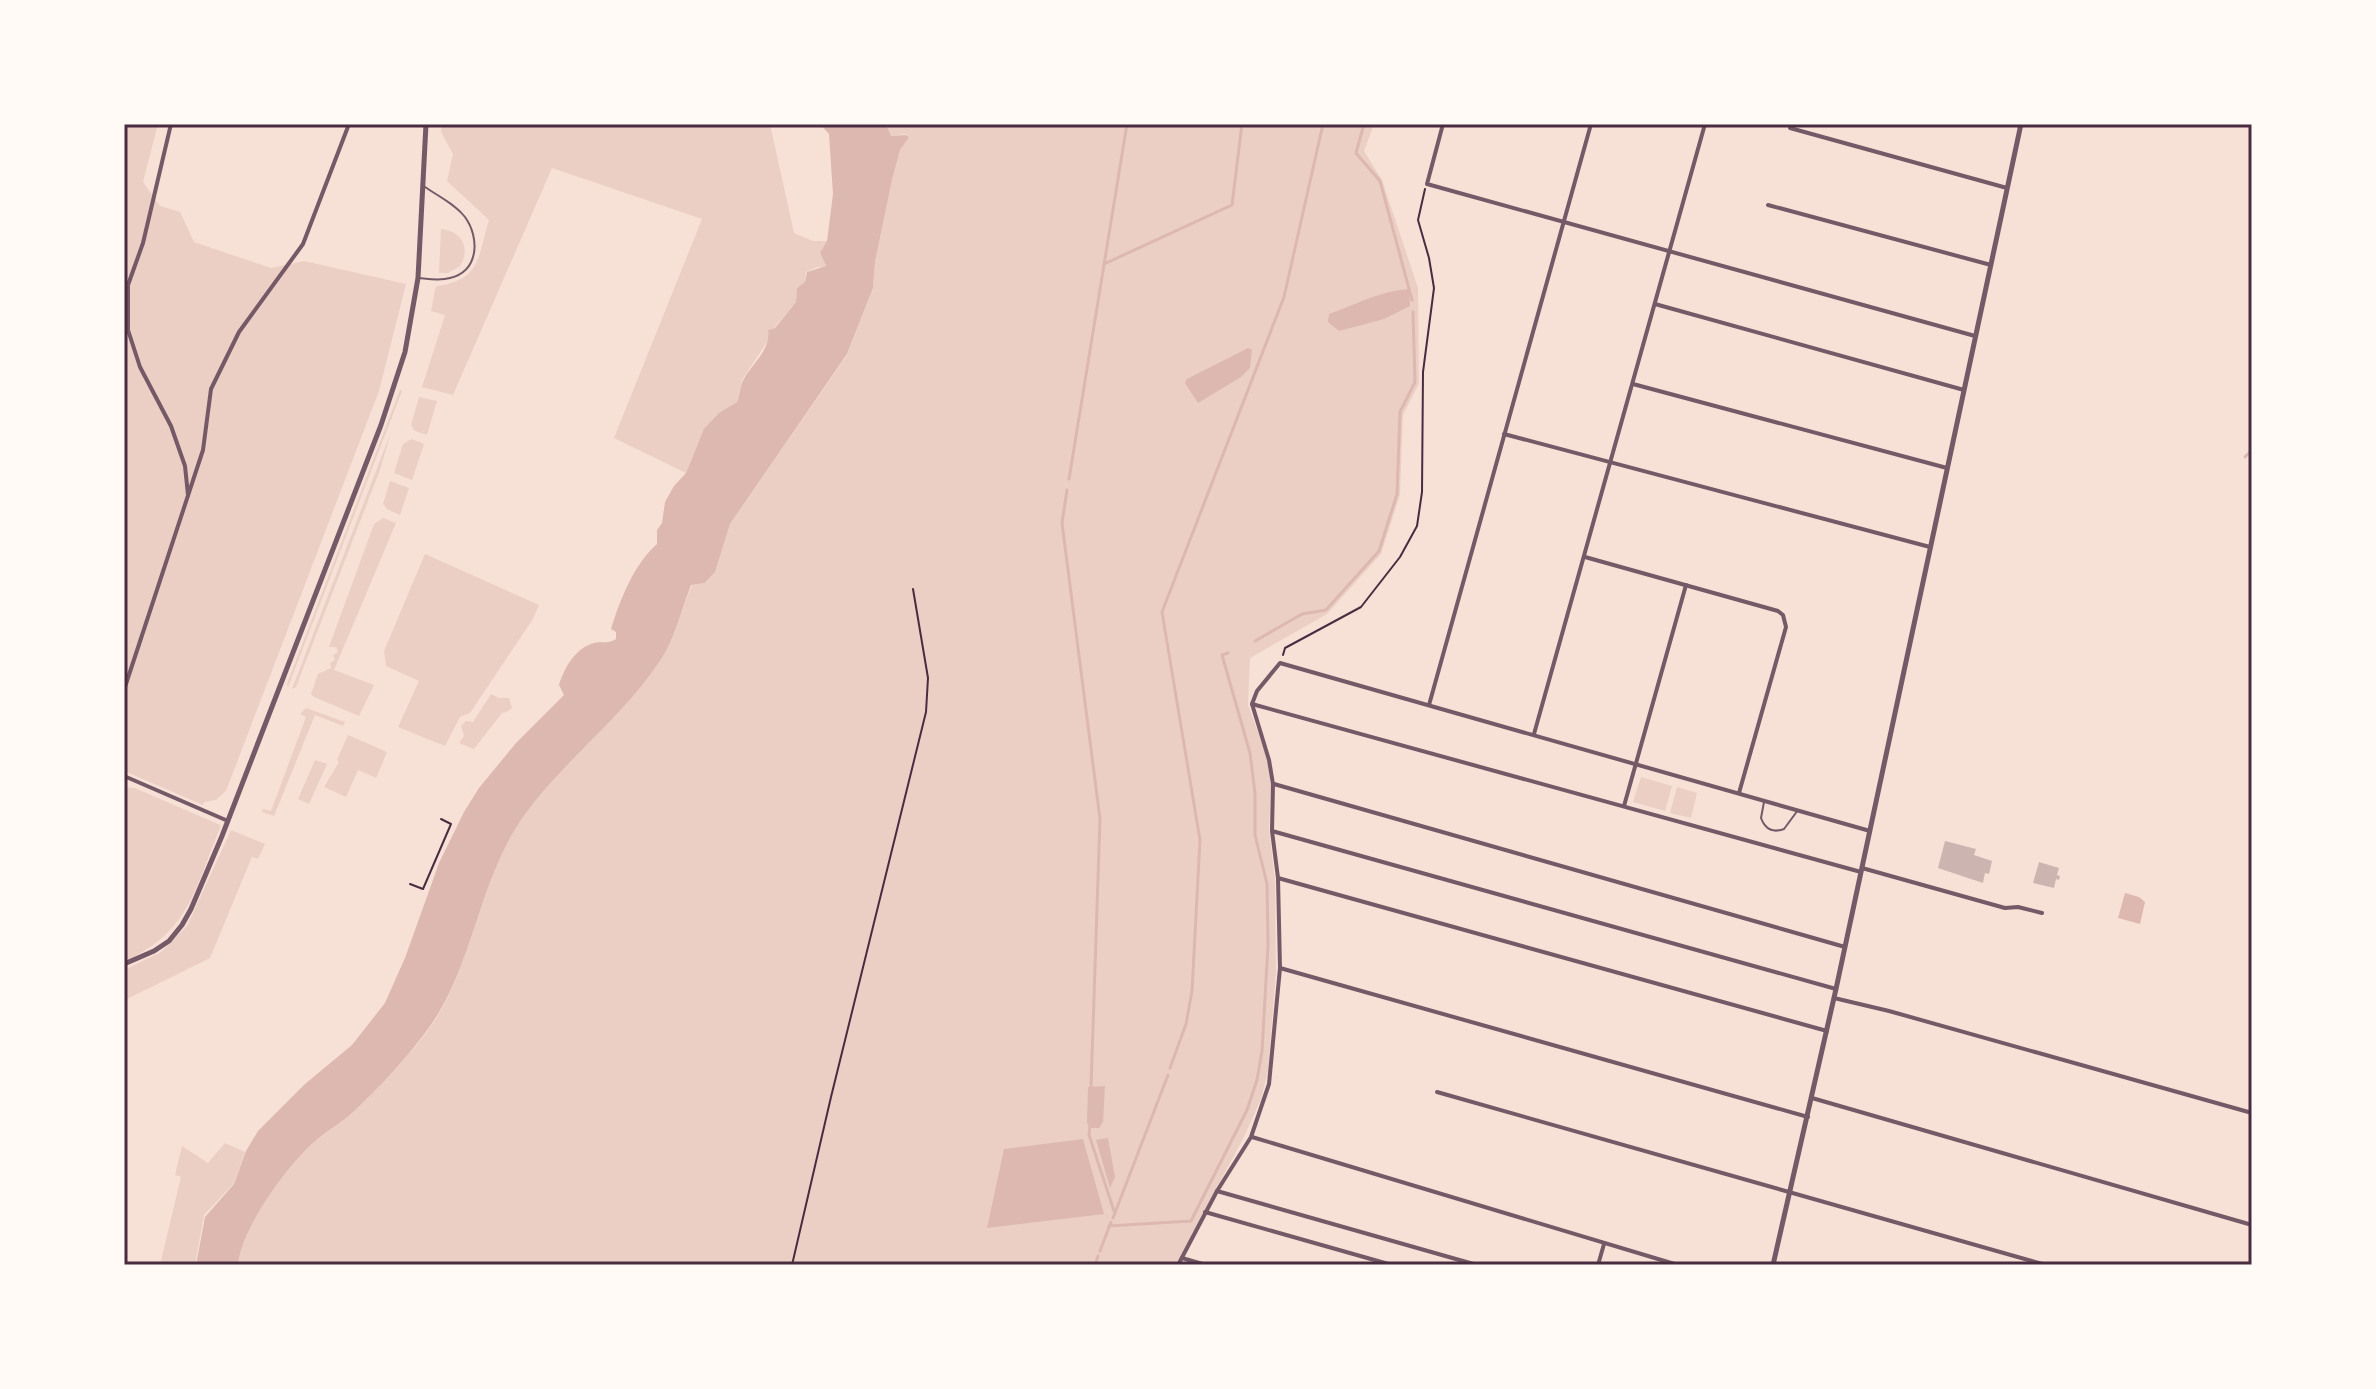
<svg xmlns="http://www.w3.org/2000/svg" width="2376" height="1389" font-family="Figtree,sans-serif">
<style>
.green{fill:#ebcfc5}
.water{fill:#dcb8b0}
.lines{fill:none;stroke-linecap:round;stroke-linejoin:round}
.stream{stroke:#dcb8b0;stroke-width:3}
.building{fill:#ccb4b1}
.path{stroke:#4a2c40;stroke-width:2}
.service{stroke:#755966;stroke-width:2}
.minor{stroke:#755966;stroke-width:4}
.tertiary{stroke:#755966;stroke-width:5}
.neatline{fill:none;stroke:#4a2c40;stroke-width:3}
</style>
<rect width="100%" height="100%" fill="#f7e1d7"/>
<g class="green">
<polygon points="124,124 158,124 143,182 160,206 180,212 194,242 271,268 304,261 406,284 379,391 226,791 216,800 204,802 203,805 124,771"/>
<path d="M442,124H770L794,233L813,241H827L820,253L826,267H817L806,272L805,282L797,288L796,302L774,328L768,330L769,339L742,380L737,402C705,422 700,440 686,473L614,438L702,219L552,168L453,395L422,387L445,315L431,311L435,289L437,286C481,280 478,256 489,220L447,181L453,154L441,132Z"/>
<path d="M886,124H1374L1364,151L1382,180L1418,288L1419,384L1403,415L1400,495L1381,554L1327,614L1250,658L1248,705L1268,760L1271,785L1269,830L1275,880L1276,972L1268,1071L1261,1099L1244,1137L1179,1258L1174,1265H238C241,1229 286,1166 313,1143C326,1132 340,1124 352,1113C378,1089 404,1061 426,1033C472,972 476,892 516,828C540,792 573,758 602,726C624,704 645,685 662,658C675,637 682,608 692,585L706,583L715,572L730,524L847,355L873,288L875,262L892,180L900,150L908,137L905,134L891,136Z"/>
<path d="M441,229C462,231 471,249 460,266L448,273H439Z"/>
<polygon points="400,390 402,391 288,687 287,684"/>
<polygon points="419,397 437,401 427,435 415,431 411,425"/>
<polygon points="391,432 380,470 296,687 292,689"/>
<polygon points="412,439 424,444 412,480 394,473 403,444"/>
<polygon points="390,481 409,488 400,515 387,509 383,504"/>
<polygon points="383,518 396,523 334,670 374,685 359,716 314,697 311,694 318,674 331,668 330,663 335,660 333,655 338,652 336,647 329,647 374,524"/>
<polygon points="425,554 539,605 533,619 470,713 460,717 445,746 398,727 419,681 386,666 384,651"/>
<polygon points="491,694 499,698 509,698 512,708 507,712 502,713 474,749 459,743 464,736 461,726 466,721 473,722"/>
<polygon points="306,708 345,722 343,726 315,715 274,816 262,812 263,809 271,811 306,717 300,714"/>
<polygon points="348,735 387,752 376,778 358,770 346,797 324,787 339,762 337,760"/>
<polygon points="315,760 327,764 309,804 298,799"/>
<polygon points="1641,777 1672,786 1665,811 1633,802"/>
<path d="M124,787L135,788L220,825V828C195,888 189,934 124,961Z"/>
<polygon points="1677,787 1697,793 1691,818 1670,813"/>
<polygon points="231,830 265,844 258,859 252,857 210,958 127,999 124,997 124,970 161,952 187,926"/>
<polygon points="225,1143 245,1152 234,1183 204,1215 195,1265 160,1265 181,1177 175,1175 182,1146 208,1163"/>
</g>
<g class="water">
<path d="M820,124H886L891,136L905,135L909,137L900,150L892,180L875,262L873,288L847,354L730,524L715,572L705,583L691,585C682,608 675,637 662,658C621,721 556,765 516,828C476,892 472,972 425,1033C404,1061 378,1089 352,1113C340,1124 325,1132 313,1143C286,1167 241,1229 238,1265H196L205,1217L234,1184L246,1151L258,1131L305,1084L352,1045L385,1003L405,958L439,863L464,812L479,788L516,743L564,695L559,685C564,669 574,650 591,644C600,640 607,645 616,639V632L611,629C620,600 634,564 657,544V530L662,523L665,502L674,486L686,473L704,429L719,413L737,402C740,394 740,384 745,377C754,362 771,349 768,330L775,328L796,302L797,288L805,282L807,272L826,266L820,253L827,241L833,194L829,134Z"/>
<path d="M1409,289L1410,306L1384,319L1339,331L1328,322L1329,314C1357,304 1380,291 1409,289Z"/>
<polygon points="1248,348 1252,350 1250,368 1241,377 1198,403 1185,383 1187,379"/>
<polygon points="2125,893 2139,897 2145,902 2140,924 2118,918"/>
<polygon points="1105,1086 1103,1122 1099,1128 1091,1128 1087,1123 1088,1087"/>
<polygon points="1108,1138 1115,1177 1110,1188 1096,1140"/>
<polygon points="1083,1139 1104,1214 987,1228 1004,1149"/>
</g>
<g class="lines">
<g class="stream">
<polyline points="1364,124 1356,153 1380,181 1412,300"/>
<polyline points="1104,264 1232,205 1242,124"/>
<polyline points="2245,457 2252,450"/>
<polyline points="1069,479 1127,124"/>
<polyline points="1067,490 1062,523 1100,819 1091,1087"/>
<polyline points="1255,641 1302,614 1326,610 1379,551 1397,494 1400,412 1415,382 1413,312"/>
<polyline points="1170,1068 1186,1024 1192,991 1200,840 1162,612 1284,297 1323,124"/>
<polyline points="1090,1123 1089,1135 1114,1211"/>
<polyline points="1113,1218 1168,1075"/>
<polyline points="1109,1226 1191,1221 1247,1110 1257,1080 1262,1051 1268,945 1267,884 1255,835 1255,793 1250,753 1222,655 1228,653"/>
<polyline points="1100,1251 1111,1222"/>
<polyline points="1095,1265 1098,1256"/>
</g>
</g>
<g class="building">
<polygon points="1945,841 1976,849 1974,855 1992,861 1989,874 1985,873 1983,883 1938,868"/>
<polygon points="2039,862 2059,868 2057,875 2060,876 2059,880 2056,879 2054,888 2033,883"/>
</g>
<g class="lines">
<g class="path">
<polyline points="1283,655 1285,648 1361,607 1400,557 1417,526 1422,492 1423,372 1434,288 1429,258 1418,220 1425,189"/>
<polyline points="410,884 423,889 451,824 441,819"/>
<polyline points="792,1265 831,1097 926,712 928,678 913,589"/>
</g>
<g class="service">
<path d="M419,278C429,279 440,281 450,278C479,271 480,238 465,217C455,204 438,196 425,187"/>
<path d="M1764,802L1761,818C1765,829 1773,833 1784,829L1798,810"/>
</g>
<g class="minor">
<polyline points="171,124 143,243 128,285 128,330 140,367 171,426 185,466 188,495"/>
<polyline points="1443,124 1427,184 1975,336"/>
<polyline points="1790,128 2007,188"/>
<polyline points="1768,205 1991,265"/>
<polyline points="1655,304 1964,390"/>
<polyline points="1633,384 1947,468"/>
<polyline points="1504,434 1930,547"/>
<polyline points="1585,557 1778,611 1783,615 1786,627 1739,793"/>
<polyline points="124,690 203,450 211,389 239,332 303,244 349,124"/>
<polyline points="1252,704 1861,872"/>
<polyline points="1429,705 1591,124"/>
<polyline points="1534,734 1705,124"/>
<polyline points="124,776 228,821"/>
<polyline points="1274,784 1845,947"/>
<polyline points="1624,806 1686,585"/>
<polyline points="1272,831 1836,989"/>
<polyline points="1862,868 2005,908 2018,907 2042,913"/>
<polyline points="1278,878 1827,1031"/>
<polyline points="1280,968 1808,1117"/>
<polyline points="1834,998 1889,1011 2252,1113"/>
<polyline points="1437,1092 2046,1265"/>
<polyline points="1812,1098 2252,1225"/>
<polyline points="1252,1137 1678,1265"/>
<polyline points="1217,1191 1477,1265"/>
<polyline points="1205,1212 1392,1265"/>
<polyline points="1182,1258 1206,1265"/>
<polyline points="1178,1265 1217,1191 1251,1137 1269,1084 1280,968 1278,878 1272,831 1273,784 1269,760 1252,704 1257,691 1280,663 1870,831"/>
<polyline points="1598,1265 1604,1244"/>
</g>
<g class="tertiary">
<polyline points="124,964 154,951 169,941 182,925 191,909 222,836 381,425 405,352 418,278 426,124"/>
<polyline points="1773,1265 1836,989 2021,124"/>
</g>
</g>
<rect width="2376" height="1389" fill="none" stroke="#fffaf5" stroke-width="252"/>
<rect x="126" y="126" width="2124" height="1137" class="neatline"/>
</svg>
